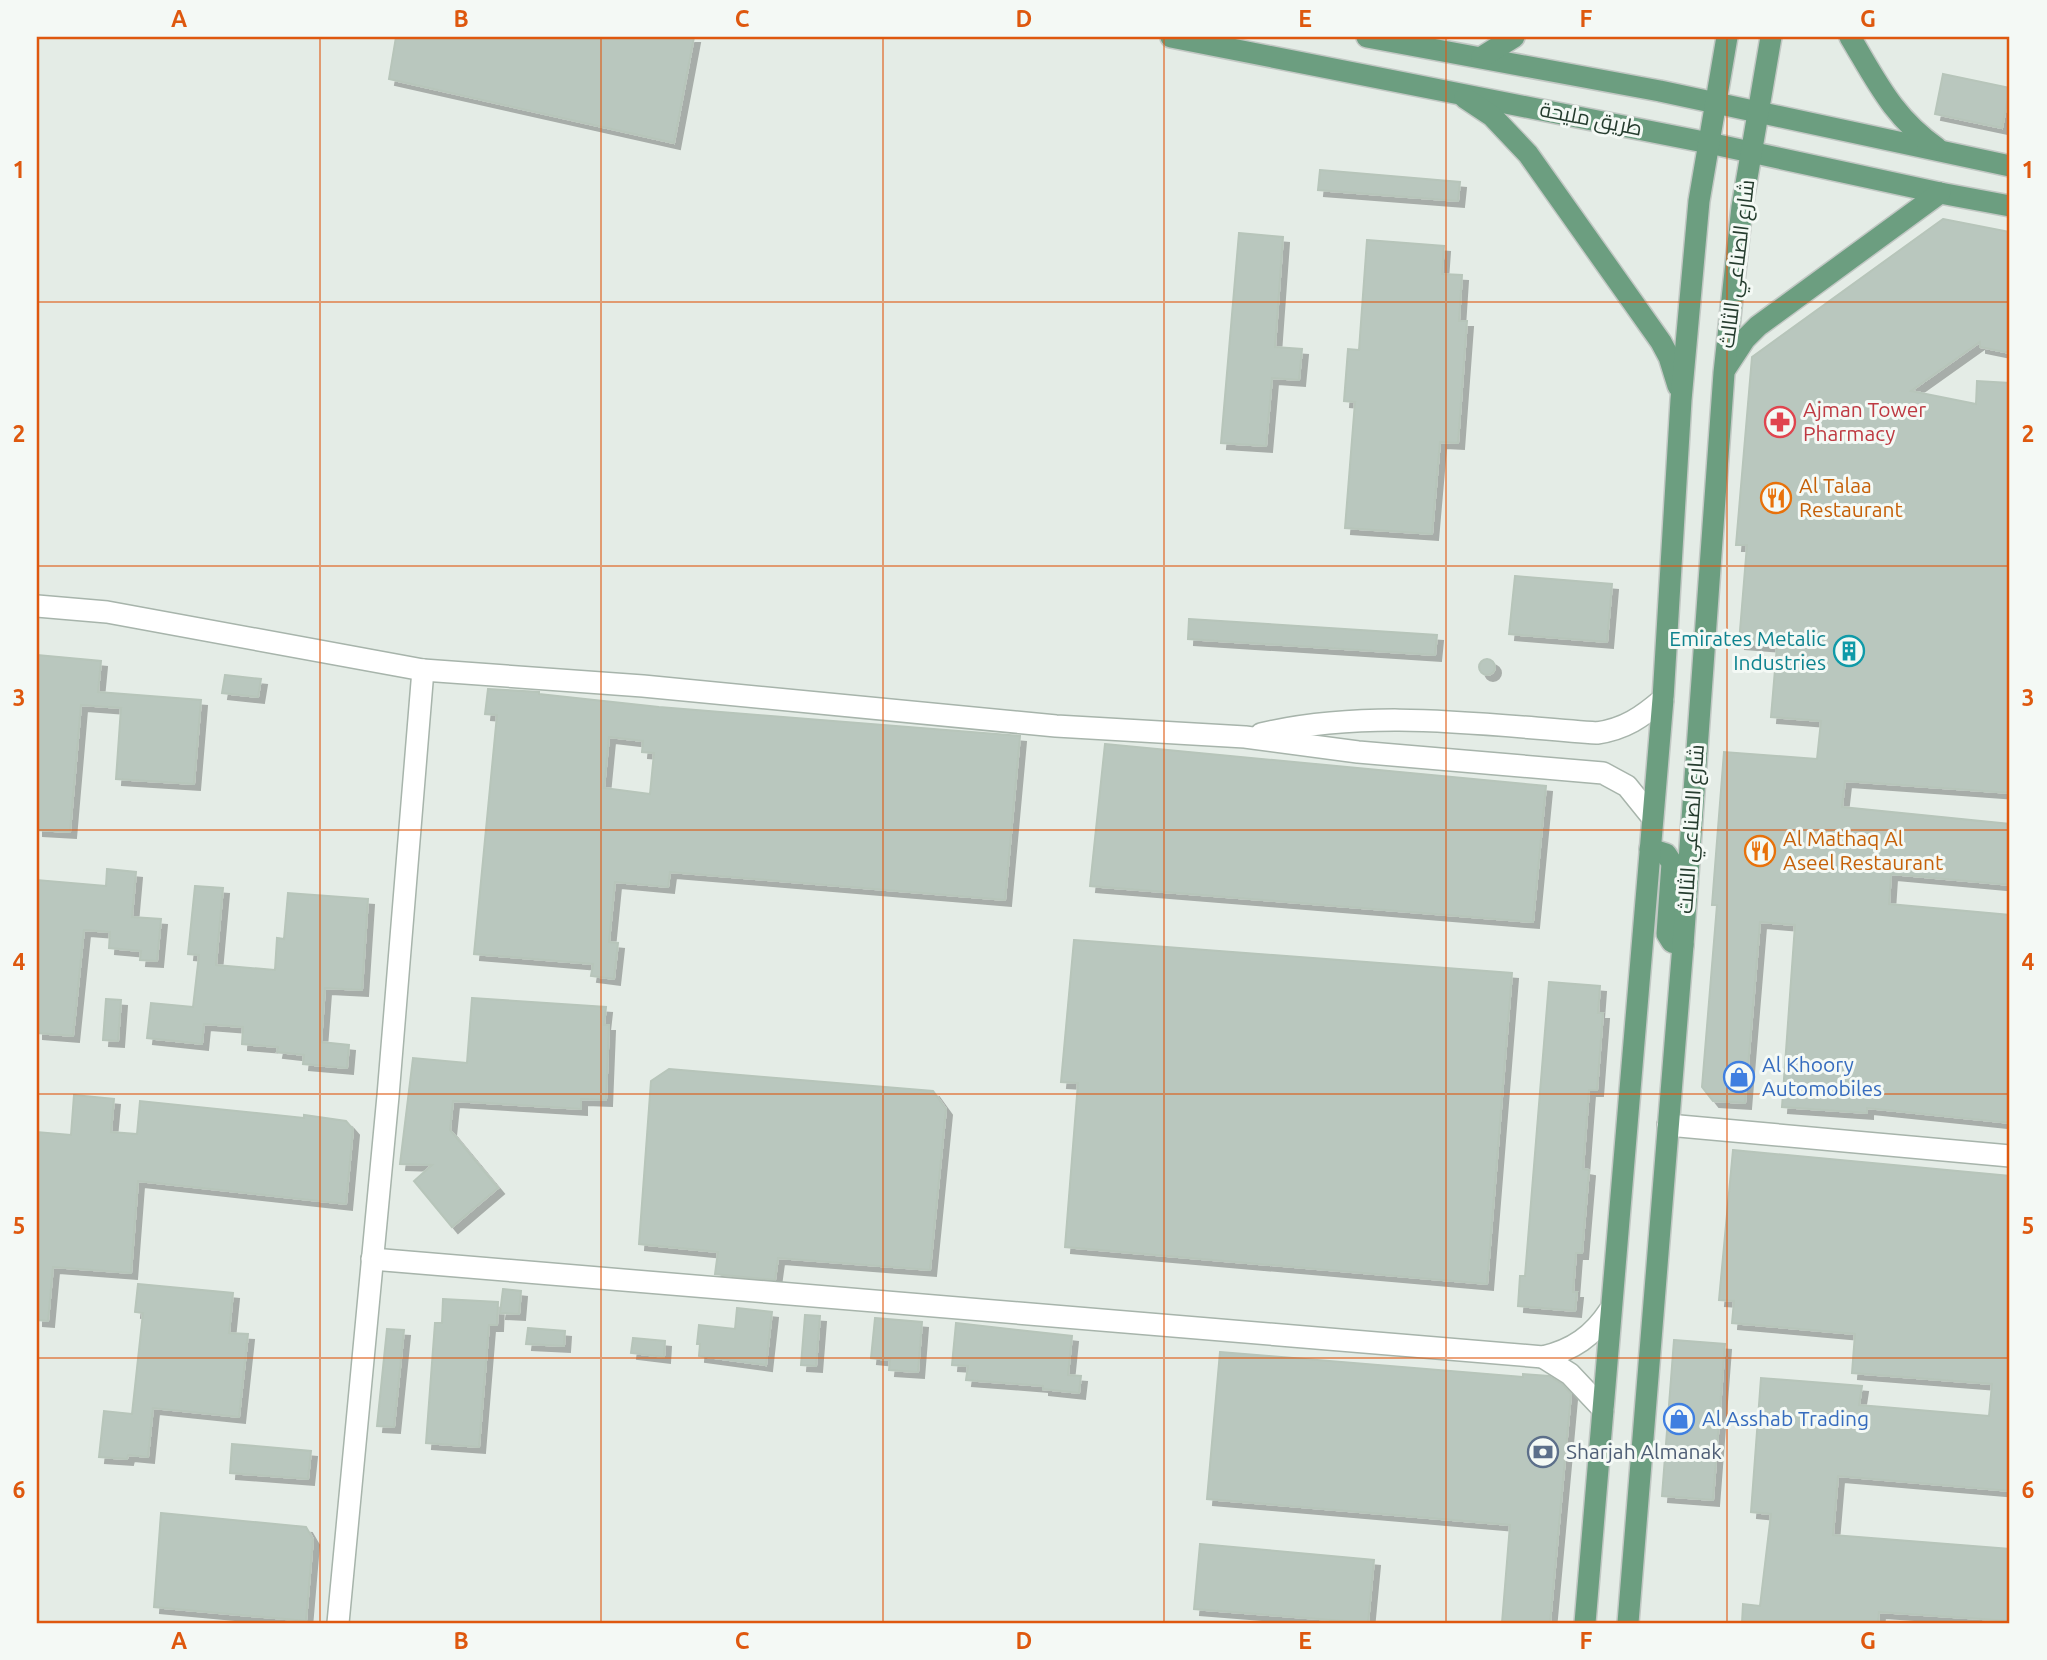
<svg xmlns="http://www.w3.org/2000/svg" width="2047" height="1660" font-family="Ubuntu,Cairo,sans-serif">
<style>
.building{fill:#b9c7be;stroke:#b7c5ba;stroke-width:2;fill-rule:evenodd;filter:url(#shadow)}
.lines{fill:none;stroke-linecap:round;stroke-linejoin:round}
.minor-casing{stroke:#a7b4ab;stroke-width:24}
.major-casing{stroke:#c2c8c4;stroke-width:24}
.minor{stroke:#fff;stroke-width:21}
.major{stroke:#6c9e80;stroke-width:21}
.grid{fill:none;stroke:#de580e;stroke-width:2;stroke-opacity:0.55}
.labels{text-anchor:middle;stroke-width:6;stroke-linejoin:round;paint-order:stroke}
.street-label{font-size:21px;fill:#253c2e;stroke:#f4f9f5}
.health-label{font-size:21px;fill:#be3a42;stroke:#f4f9f5;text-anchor:start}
.food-label{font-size:21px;fill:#c56008;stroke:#f4f9f5;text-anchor:start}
.culture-label{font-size:21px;fill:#0d838f;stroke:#f4f9f5;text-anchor:end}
.shop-label{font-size:21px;fill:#366cbe;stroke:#f4f9f5;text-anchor:start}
.service-label{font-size:21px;fill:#4e5e75;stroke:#f4f9f5;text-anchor:start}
.neatline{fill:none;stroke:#de580e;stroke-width:2.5}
.grid-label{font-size:23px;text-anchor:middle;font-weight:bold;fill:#de580e}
</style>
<defs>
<filter id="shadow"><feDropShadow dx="6" dy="6" stdDeviation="0" flood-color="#0004"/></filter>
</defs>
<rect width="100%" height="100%" fill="#e4ece6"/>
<g class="building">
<polygon points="396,37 694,37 674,143 389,79"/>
<polygon points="1943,74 2010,88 2002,128 1935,114"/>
<polygon points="1320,170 1460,182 1458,201 1318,190"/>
<polygon points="1943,219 2010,232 2010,353 1980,347 1980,342 1911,391 1976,404 1977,381 2010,383 2010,793 1845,781 1842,807 2010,824 2010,885 1891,874 1889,904 2010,915 2010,1123 1867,1108 1867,1113 1782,1107 1795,925 1760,922 1745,1103 1713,1101 1702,1087 1717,905 1712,905 1724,752 1817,759 1821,721 1771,717 1777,646 1739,643 1747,545 1736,545 1752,357"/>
<polygon points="1239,233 1283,237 1275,347 1302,349 1299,380 1272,378 1266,446 1221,443"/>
<polygon points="1367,240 1444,246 1442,274 1462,275 1459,321 1467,321 1458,443 1440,442 1432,534 1345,528 1355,402 1344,401 1348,349 1359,350"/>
<polygon points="1515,576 1612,584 1607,642 1509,634"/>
<polygon points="1189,619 1437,635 1435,655 1188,639"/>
<polygon points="37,655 101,661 98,692 201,700 194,784 116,779 121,708 81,705 70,832 37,830"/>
<circle cx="1487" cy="667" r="8"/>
<polygon points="225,675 261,679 258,697 222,693"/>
<path d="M488,689L539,692V694L659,707L1020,736L1005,900L670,872L668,887L615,882L609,942L618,943L614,979L591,976L593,964L474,954L497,715L485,714ZM609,737L643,741L642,752L654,753L650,794L604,788Z"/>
<polygon points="1105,744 1546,786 1533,922 1090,886"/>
<polygon points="107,869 136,872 132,917 161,919 157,961 140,960 141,951 109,948 110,932 84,930 73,1036 37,1033 37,880 106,886"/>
<polygon points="195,886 223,888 216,965 275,970 277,938 284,939 288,893 368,899 362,990 325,988 321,1042 349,1045 347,1068 303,1064 304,1055 277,1052 278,1047 242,1044 243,1027 204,1024 202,1044 147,1038 151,1003 193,1007 199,955 188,954"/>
<polygon points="1074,940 1512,973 1487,1284 1065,1247 1078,1083 1061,1082"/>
<polygon points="1549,982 1600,986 1598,1013 1603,1013 1597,1090 1589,1090 1583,1169 1589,1170 1582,1253 1576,1253 1573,1292 1577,1292 1575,1311 1518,1306 1520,1276 1525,1276"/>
<polygon points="472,998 606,1007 604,1025 609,1025 606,1100 581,1099 581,1109 453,1101 450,1130 498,1188 452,1227 414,1181 432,1165 400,1164 413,1058 467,1063"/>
<polygon points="106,999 121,1000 118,1041 103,1040"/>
<polygon points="669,1069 933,1091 946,1109 930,1270 778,1258 775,1280 733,1276 715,1274 718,1252 639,1244 651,1081"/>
<polygon points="74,1095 114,1099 111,1132 137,1134 140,1101 304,1118 304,1115 346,1121 353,1129 346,1204 138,1181 131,1273 53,1267 48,1321 37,1320 37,1132 71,1135"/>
<polygon points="1733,1150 2010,1176 2010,1491 1838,1476 1833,1535 2010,1549 2010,1621 1879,1612 1878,1623 1742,1623 1743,1604 1760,1606 1771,1514 1751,1512 1761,1378 1862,1386 1859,1405 1989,1416 1992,1384 1852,1373 1855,1334 1732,1323 1734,1301 1719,1300"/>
<polygon points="138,1284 233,1293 229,1333 248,1334 239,1417 153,1408 148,1457 128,1455 127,1459 99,1457 104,1411 132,1414 143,1313 135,1312"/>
<polygon points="503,1289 521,1291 519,1314 500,1313"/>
<polygon points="443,1299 498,1302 497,1325 489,1325 479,1447 426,1443 435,1323 442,1323"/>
<polygon points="737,1308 772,1312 766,1365 699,1356 700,1344 697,1344 699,1325 735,1329"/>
<polygon points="805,1315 820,1316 816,1366 801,1365"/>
<polygon points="875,1318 922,1322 918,1372 889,1370 890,1360 871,1358"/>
<polygon points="956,1323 1072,1336 1068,1375 1081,1376 1079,1393 1043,1389 1043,1386 966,1380 968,1366 952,1365"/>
<polygon points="528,1328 565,1331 564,1346 526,1344"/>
<polygon points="387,1329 404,1330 394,1427 377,1426"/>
<polygon points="633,1338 665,1341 664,1357 631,1353"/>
<polygon points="1674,1340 1725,1344 1713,1500 1662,1496"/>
<polygon points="1220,1352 1523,1377 1523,1374 1549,1376 1562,1384 1571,1394 1550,1623 1502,1623 1510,1525 1207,1499"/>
<polygon points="232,1444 311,1451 308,1479 230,1473"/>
<polygon points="161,1513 306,1527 313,1539 306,1621 154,1607"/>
<polygon points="1200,1544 1374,1560 1368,1623 1194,1609"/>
</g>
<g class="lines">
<g class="minor-casing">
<g id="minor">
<polyline points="37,606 107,612 423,670 643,686 1056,726 1245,737 1358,752 1603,773 1627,786 1652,817"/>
<path d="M1261,734C1373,708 1484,725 1597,733C1625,729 1642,717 1663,699"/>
<polyline points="1668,1125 2010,1156"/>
<path d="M372,1259L1543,1357C1573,1350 1593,1336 1610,1310"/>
<polyline points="1543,1357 1570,1374 1603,1409"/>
<polyline points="338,1623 388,1096 423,670"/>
</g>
</g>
<g class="major-casing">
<g id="major">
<polyline points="1171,37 1709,143 1940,193 2010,206"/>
<polyline points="1367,37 1660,91 2010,166"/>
<path d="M1850,37C1877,82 1893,117 1937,148"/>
<polyline points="1482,57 1514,37"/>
<polyline points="1465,98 1492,116 1528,154 1661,342 1669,357 1678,386"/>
<polyline points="1726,368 1745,339 1758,326 1940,193"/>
<polyline points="1650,849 1666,854 1672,863 1667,934 1672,942 1683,945"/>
<polyline points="1585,1623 1663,699 1681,400 1699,201 1727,37"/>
<polyline points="1628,1623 1683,945 1724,373 1742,207 1771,37"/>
</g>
</g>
<use href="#minor" class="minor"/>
<use href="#major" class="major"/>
</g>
<path class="grid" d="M320,37V1623M601,37V1623M883,37V1623M1164,37V1623M1446,37V1623M1727,37V1623M37,302H2010M37,566H2010M37,830H2010M37,1094H2010M37,1358H2010"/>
<defs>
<g id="pharmacy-ring" transform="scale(1.575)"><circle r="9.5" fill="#f4f9f5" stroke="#e0444e" stroke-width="1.5"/><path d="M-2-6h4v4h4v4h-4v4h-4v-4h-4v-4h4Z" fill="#e0444e"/></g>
<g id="restaurant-ring" transform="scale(1.575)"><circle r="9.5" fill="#f4f9f5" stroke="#e8710a" stroke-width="1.5"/><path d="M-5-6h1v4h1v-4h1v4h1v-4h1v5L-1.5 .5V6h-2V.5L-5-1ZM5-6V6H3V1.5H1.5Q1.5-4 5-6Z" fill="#e8710a"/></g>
<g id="building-ring" transform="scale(1.575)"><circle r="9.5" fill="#f4f9f5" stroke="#0f9aa8" stroke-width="1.5"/><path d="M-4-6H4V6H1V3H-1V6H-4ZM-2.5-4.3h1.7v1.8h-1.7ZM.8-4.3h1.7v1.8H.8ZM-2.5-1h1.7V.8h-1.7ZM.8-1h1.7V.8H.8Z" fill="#0f9aa8"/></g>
<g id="shop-ring" transform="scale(1.575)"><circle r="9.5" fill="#f4f9f5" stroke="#3f7fe0" stroke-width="1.5"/><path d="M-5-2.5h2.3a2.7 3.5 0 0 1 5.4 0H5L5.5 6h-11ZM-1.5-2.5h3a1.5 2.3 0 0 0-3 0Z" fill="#3f7fe0"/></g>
<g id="bank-ring" transform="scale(1.575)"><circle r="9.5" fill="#f4f9f5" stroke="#5c6f8a" stroke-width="1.5"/><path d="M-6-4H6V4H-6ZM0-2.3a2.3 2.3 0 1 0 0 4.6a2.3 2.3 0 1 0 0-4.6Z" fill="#5c6f8a"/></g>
</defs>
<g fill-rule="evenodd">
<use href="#pharmacy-ring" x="1780" y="422"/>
<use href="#restaurant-ring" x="1776" y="498"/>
<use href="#building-ring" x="1849" y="651"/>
<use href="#restaurant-ring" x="1760" y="851"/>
<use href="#shop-ring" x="1739" y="1077"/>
<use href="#shop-ring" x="1679" y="1419"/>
<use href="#bank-ring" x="1543" y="1452"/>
</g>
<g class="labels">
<g class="street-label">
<text transform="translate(1591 119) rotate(11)" y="7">طريق مليحة</text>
<text transform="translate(1737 264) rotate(-83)" y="7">شارع الصناعي الثالث</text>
<text transform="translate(1691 829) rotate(-86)" y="7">شارع الصناعي الثالث</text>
</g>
<g class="health-label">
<text x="1803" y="417">Ajman Tower<tspan x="1803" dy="24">Pharmacy</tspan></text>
</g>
<g class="food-label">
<text x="1799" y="493">Al Talaa<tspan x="1799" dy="24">Restaurant</tspan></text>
<text x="1783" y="846">Al Mathaq Al<tspan x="1783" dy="24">Aseel Restaurant</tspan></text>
</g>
<g class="culture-label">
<text x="1826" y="646">Emirates Metalic<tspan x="1826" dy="24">Industries</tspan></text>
</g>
<g class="shop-label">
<text x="1762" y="1072">Al Khoory<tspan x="1762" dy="24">Automobiles</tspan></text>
<text x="1702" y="1426">Al Asshab Trading</text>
</g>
<g class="service-label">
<text x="1566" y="1459">Sharjah Almanak</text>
</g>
</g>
<rect width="2047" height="1660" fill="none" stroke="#f4f9f5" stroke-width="77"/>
<rect x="38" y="38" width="1970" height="1584" class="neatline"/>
<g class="grid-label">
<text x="179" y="27">A</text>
<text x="461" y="27">B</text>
<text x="742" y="27">C</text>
<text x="1024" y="27">D</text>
<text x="1305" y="27">E</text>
<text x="1586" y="27">F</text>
<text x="1868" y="27">G</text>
<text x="19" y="178">1</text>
<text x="2028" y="178">1</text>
<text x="19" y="442">2</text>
<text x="2028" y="442">2</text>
<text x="19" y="706">3</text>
<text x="2028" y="706">3</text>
<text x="19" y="970">4</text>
<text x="2028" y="970">4</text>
<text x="19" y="1234">5</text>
<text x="2028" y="1234">5</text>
<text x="19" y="1498">6</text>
<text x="2028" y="1498">6</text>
<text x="179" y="1649">A</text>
<text x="461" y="1649">B</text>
<text x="742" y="1649">C</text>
<text x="1024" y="1649">D</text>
<text x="1305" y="1649">E</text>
<text x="1586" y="1649">F</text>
<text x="1868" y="1649">G</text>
</g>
</svg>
